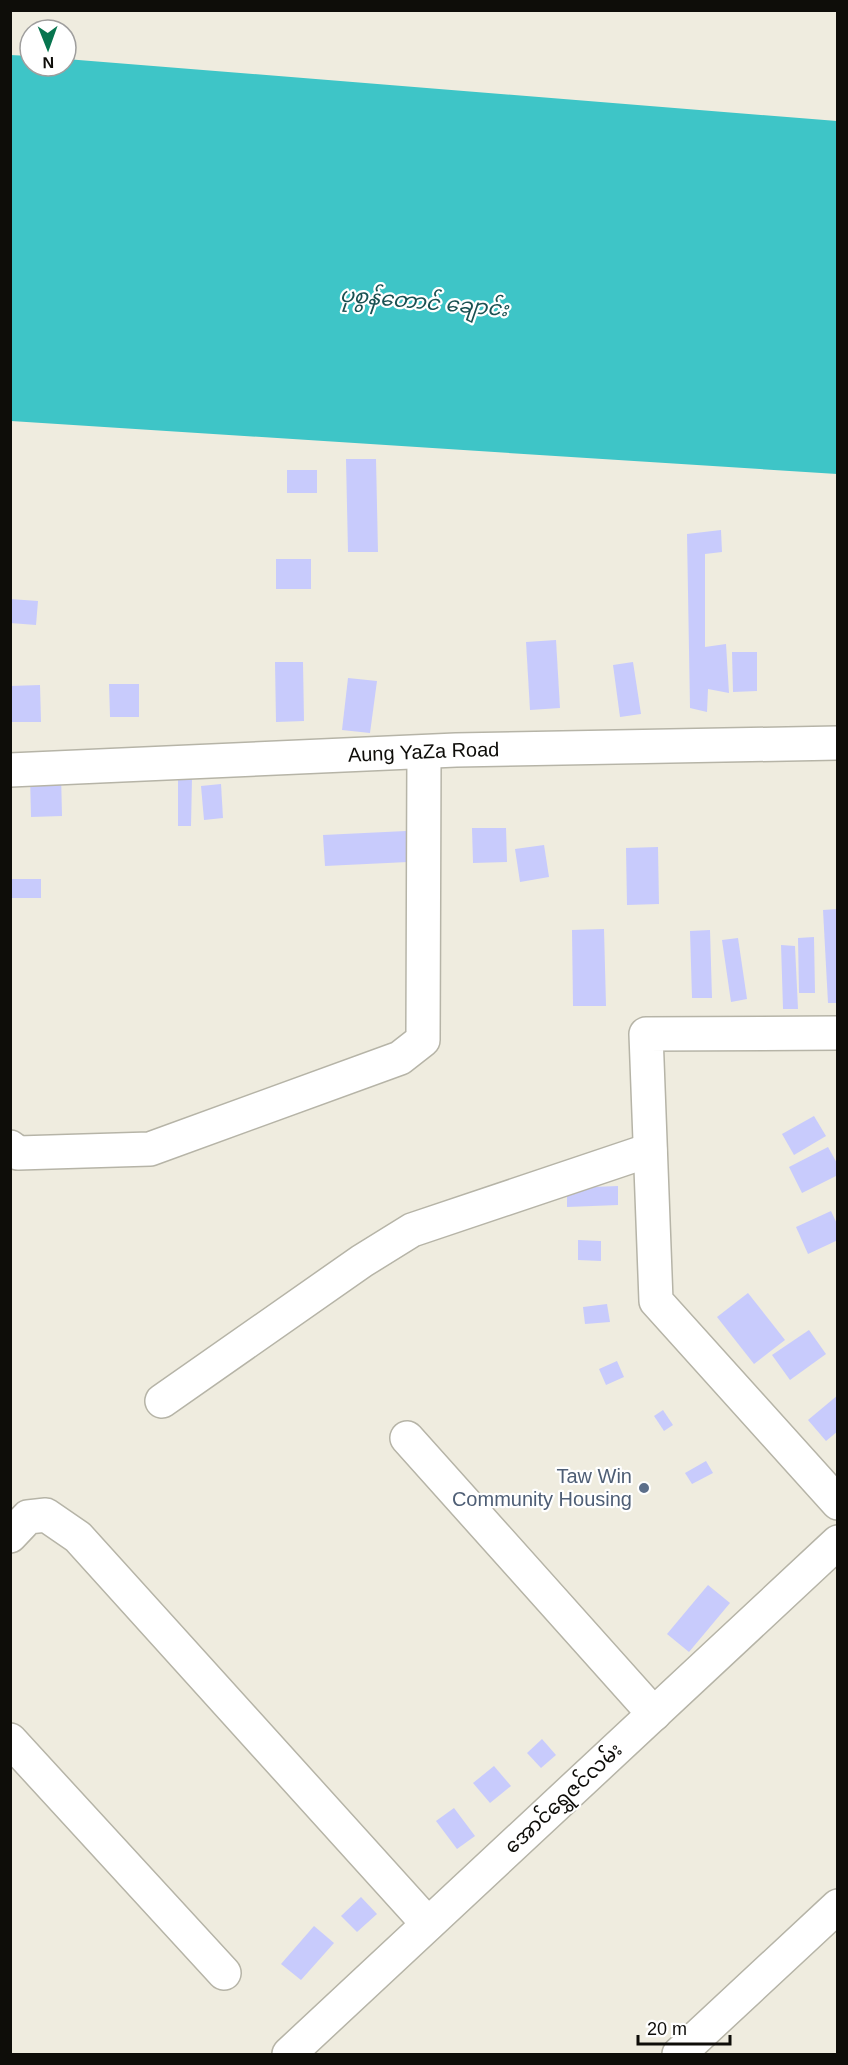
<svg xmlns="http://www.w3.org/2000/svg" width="848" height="2065" font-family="Helvetica,'Noto Sans Myanmar',sans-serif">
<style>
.water{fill:#3ec5c7}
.building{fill:#c8cbfc}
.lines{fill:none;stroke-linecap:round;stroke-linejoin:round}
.street-casing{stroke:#b6b4a7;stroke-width:36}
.street{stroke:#fff;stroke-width:33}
.service-dot{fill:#5c6f8a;stroke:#fff;stroke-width:2}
.labels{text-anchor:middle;stroke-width:4.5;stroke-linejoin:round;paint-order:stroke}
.street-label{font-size:20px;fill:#0e0d09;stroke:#fff}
.service-label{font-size:20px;fill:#4e5e75;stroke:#fff;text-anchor:end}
.water-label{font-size:21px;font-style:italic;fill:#195152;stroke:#fff}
</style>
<rect width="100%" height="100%" fill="#efecdf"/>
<polygon class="water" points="10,55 30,56 30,66 66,66 66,59 837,121 837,474 11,421"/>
<g class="building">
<polygon points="346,459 376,459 378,552 348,552"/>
<rect x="287" y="470" width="30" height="23"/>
<polygon points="721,530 722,552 705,554 705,647 726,644 729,693 708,689 707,712 690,708 687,534"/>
<rect x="276" y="559" width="35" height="30"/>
<polygon points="10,599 38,601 36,625 10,623"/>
<polygon points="556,640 560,708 530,710 526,642"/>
<polygon points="732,652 757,652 757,691 733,692"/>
<polygon points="275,662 303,662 304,721 276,722"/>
<polygon points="633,662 641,714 620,717 613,665"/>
<polygon points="348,678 377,681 370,733 342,730"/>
<polygon points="109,684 139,684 139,717 110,717"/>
<polygon points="40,685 41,722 10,722 10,686"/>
<polygon points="61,773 62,816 31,817 30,774"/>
<polygon points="178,778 192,778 191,826 178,826"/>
<polygon points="221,784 223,818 204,820 201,786"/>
<polygon points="472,828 506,828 507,862 473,863"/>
<polygon points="406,831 408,862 325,866 323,835"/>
<polygon points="544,845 549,877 520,882 515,849"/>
<polygon points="658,847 659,904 627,905 626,848"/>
<rect x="10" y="879" width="31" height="19"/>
<polygon points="838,909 838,1003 828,1003 823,910"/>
<polygon points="604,929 606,1006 573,1006 572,930"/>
<polygon points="710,930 712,998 692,998 690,931"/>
<polygon points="814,937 815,993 799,993 798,938"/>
<polygon points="738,938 747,999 731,1002 722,940"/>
<polygon points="781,945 795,946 798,1009 783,1009"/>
<polygon points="814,1116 826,1136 794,1155 782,1134"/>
<polygon points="828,1147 838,1165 838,1175 802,1193 789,1167"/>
<polygon points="618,1186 618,1205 567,1207 567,1188"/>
<polygon points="831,1211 838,1226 838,1240 808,1254 796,1227"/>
<polygon points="578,1240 601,1241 601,1261 578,1260"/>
<polygon points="748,1293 785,1340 754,1364 717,1317"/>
<polygon points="607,1304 610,1322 585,1324 583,1307"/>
<polygon points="809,1330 826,1354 790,1380 772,1355"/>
<polygon points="617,1361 624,1377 606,1385 599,1369"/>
<polygon points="838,1395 838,1431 826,1441 808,1420"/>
<polygon points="663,1410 673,1425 664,1431 654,1416"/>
<polygon points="706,1461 713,1473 692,1484 685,1473"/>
<polygon points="708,1585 730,1603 689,1652 667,1634"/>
<polygon points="542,1739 556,1755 541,1768 527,1753"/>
<polygon points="494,1766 511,1786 490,1803 473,1783"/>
<polygon points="454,1808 475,1836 457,1849 436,1821"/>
<polygon points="361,1897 377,1914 357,1932 341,1916"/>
<polygon points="314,1926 334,1943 301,1980 281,1964"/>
</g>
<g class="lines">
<g class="street-casing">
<g id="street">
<path id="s1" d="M10,770L456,750L838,743"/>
<polyline points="838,1033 646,1034 656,1301 838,1503"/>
<polyline points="10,1147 18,1153 150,1149 400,1058 423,1040 424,752"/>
<polyline points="162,1401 362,1261 412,1230 650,1150"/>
<polyline points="407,1438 654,1714"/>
<polyline points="10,1536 28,1517 46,1515 78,1537 428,1924"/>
<polyline points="10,1740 224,1973"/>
<polyline points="289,2054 838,1542"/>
<polyline points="679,2054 838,1906"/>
</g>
</g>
<use href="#street" class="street"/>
</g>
<circle class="service-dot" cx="644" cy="1488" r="6"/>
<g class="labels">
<g class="street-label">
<text dy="7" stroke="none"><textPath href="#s1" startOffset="414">Aung YaZa Road</textPath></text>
<text transform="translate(563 1798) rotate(-43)" y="7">အောင်ရွှေဇင်လမ်း</text>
</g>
<g class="service-label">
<text x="632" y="1483">Taw Win<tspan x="632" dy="23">Community Housing</tspan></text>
</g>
<g class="water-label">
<text transform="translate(424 302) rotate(5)" y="7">ပုစွန်တောင် ချောင်း</text>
</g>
</g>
<rect width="848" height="2065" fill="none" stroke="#0e0d09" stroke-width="24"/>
<g transform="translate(48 48) rotate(179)"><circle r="28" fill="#ffffff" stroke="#9f9e9d" stroke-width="1.5"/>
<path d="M0-4.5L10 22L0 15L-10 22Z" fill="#07754f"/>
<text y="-9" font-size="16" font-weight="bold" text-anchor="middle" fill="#0e0d09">N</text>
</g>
<path d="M638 2035v9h92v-9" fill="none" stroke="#0e0d09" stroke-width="3"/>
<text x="647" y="2035" font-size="18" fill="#0e0d09" stroke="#ffffff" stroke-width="4.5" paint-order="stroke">20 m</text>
</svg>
